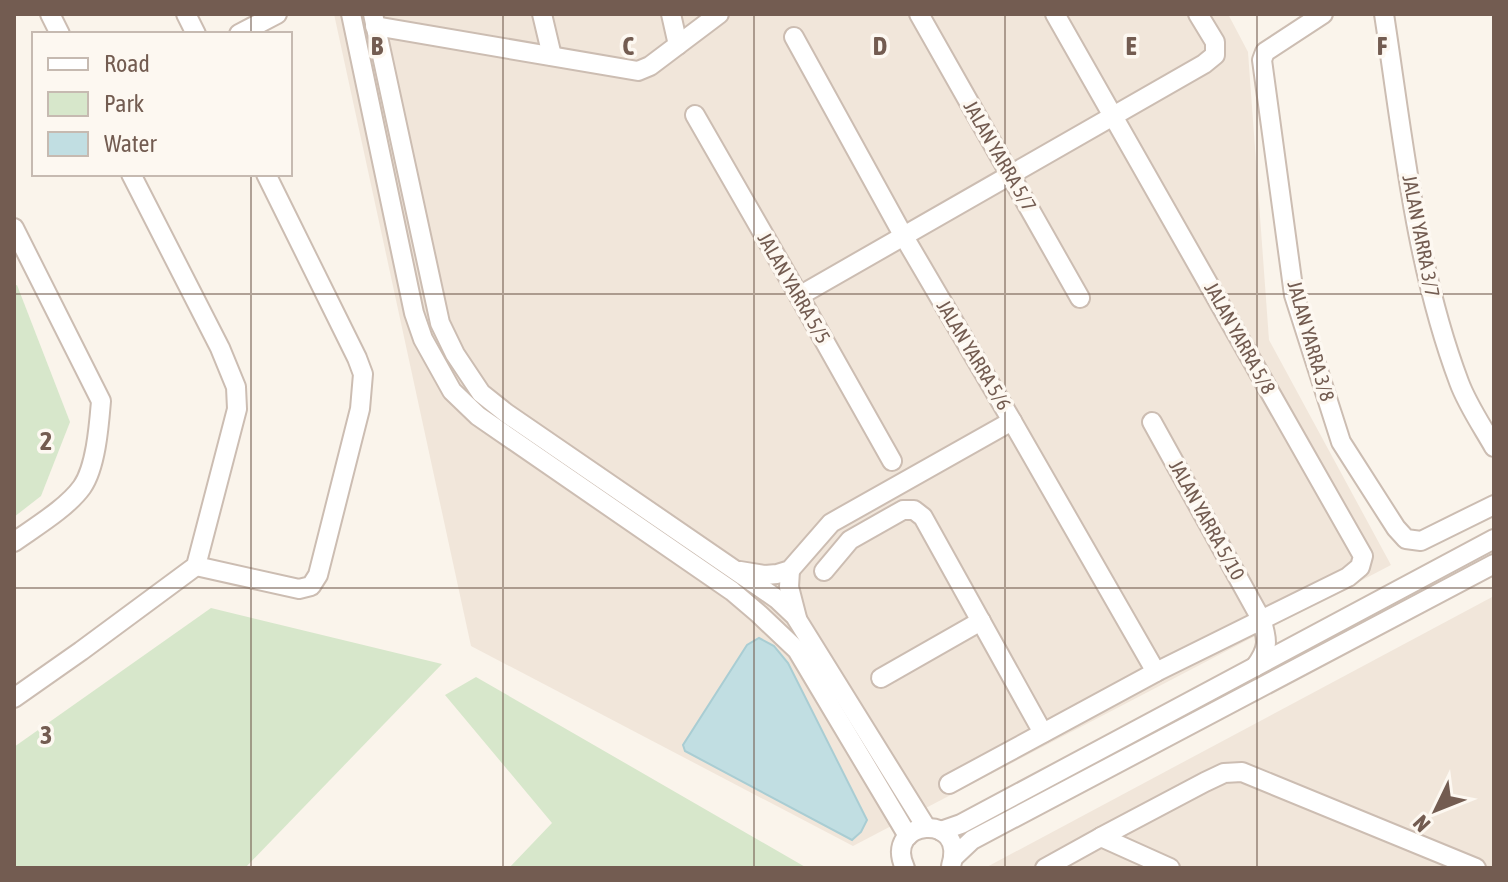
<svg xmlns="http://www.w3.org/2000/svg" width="1508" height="882" font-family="'Asap Condensed',sans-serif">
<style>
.residential{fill:#f1e6da}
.green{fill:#d7e7cb}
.water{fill:#c1dee2;stroke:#a9cdd3;stroke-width:2}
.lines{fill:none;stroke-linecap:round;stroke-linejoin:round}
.minor-casing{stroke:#ccbdb2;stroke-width:22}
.minor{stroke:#fff;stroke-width:18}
.grid{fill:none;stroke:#735c51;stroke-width:2;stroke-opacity:0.55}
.labels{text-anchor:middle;stroke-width:7;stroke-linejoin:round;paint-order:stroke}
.street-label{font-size:20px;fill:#735c51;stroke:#fdf8f1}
.grid-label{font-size:26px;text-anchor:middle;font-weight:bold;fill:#735c51;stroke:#fdf8f1;stroke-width:7;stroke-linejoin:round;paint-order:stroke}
</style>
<rect width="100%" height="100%" fill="#faf4eb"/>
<g class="residential">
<polygon points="334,14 1228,14 1248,52 1269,340 1391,565 853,846 471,646"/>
<polygon points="1494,596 1494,868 985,868"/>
</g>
<g class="green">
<polygon points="17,285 70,422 41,496 14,517 14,286"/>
<polygon points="211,608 442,664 245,868 14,868 14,747"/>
<polygon points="476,677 807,868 509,868 552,823 445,695"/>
</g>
<polygon class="water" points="759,638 774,646 788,663 867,820 861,832 852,840 685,751 683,745 747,645"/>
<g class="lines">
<g class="minor-casing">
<g id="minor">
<polyline points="50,14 60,34"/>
<polyline points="186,14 196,34"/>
<polyline points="351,14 414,313 423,339 452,391 478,416 732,591 759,614 797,650 908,836"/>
<polyline points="373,14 440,323 455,354 481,393 506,413 777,599 795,616 926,827"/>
<polyline points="542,14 552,56"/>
<polyline points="671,14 678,45"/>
<polyline points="919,14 1080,298"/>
<polyline points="1323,14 1265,52 1262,60 1294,295 1341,442 1396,528 1406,539 1421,541 1494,505"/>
<path d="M1384,14C1403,137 1415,265 1459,382C1467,404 1482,426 1494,447"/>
<polyline points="375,26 638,71 650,66 719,14"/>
<polyline points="239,34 277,14"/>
<polyline points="794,37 903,235 1012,421 1156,672"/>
<polyline points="695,115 799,296 892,461"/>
<path d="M14,228L101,401C99,425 96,467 82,487C67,508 35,527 14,542"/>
<polyline points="799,296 1204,64 1215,55 1215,42 1198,14"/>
<path d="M1152,422L1261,619C1268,640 1269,648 1255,667"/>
<polyline points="196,566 299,589 311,586 318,575 360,409 363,374 357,358 266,174"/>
<polyline points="790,570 789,587 797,618"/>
<polyline points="740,571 765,575 777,574 790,570 831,523 1012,421"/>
<polyline points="824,571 850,540 903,510 914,510 923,517 1043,733"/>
<polyline points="881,678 981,621"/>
<polyline points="14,698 81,651 196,566 237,409 236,387 220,348 131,174"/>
<polyline points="949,784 1156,672 1348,577 1360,567 1363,556 1055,14"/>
<polyline points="941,831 961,824 1494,539"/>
<polyline points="1101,837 1205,782 1224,773 1242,772 1476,868"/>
<polyline points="954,857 972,840 1494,564"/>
<path d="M905,868C882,819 968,811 951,866"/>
<polyline points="1045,868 1101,837 1170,868"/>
</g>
</g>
<use href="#minor" class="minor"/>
</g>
<path class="grid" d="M251,14V34M503,14V868M754,14V868M1005,14V868M1257,14V868M251,174V868M14,294H1494M14,588H1494"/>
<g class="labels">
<g class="street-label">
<text transform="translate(1000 156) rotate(60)" y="7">JALAN YARRA 5/7</text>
<text transform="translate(1421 236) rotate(79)" y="7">JALAN YARRA 3/7</text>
<text transform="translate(794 288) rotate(60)" y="7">JALAN YARRA 5/5</text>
<text transform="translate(1240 338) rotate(61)" y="7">JALAN YARRA 5/8</text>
<text transform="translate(1311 341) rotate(74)" y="7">JALAN YARRA 3/8</text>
<text transform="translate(974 355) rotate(59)" y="7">JALAN YARRA 5/6</text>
<text transform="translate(1207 520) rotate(61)" y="7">JALAN YARRA 5/10</text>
</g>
</g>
<g class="grid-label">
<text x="377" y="55">B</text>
<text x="628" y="55">C</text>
<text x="880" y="55">D</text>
<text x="1131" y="55">E</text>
<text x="1382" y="55">F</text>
<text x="46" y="450">2</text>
<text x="46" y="744">3</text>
</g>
<rect width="1508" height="882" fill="none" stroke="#735c51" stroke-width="32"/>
<rect x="32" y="32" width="260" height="144" fill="#fdf8f1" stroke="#c6bab1" stroke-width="2"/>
<rect x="48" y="58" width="40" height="12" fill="#ffffff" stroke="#c6bab1" stroke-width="2"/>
<text x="104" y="72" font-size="24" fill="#735c51">Road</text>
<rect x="48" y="92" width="40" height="24" fill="#d7e7cb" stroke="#c6bab1" stroke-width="2"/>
<text x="104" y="112" font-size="24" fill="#735c51">Park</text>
<rect x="48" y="132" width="40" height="24" fill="#c1dee2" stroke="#c6bab1" stroke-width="2"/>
<text x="104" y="152" font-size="24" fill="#735c51">Water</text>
<g transform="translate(1436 810) rotate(227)" stroke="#fdf8f1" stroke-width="6" paint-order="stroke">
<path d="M0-6L14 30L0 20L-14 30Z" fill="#735c51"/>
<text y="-12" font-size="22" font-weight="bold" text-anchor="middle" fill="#735c51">N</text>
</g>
</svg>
